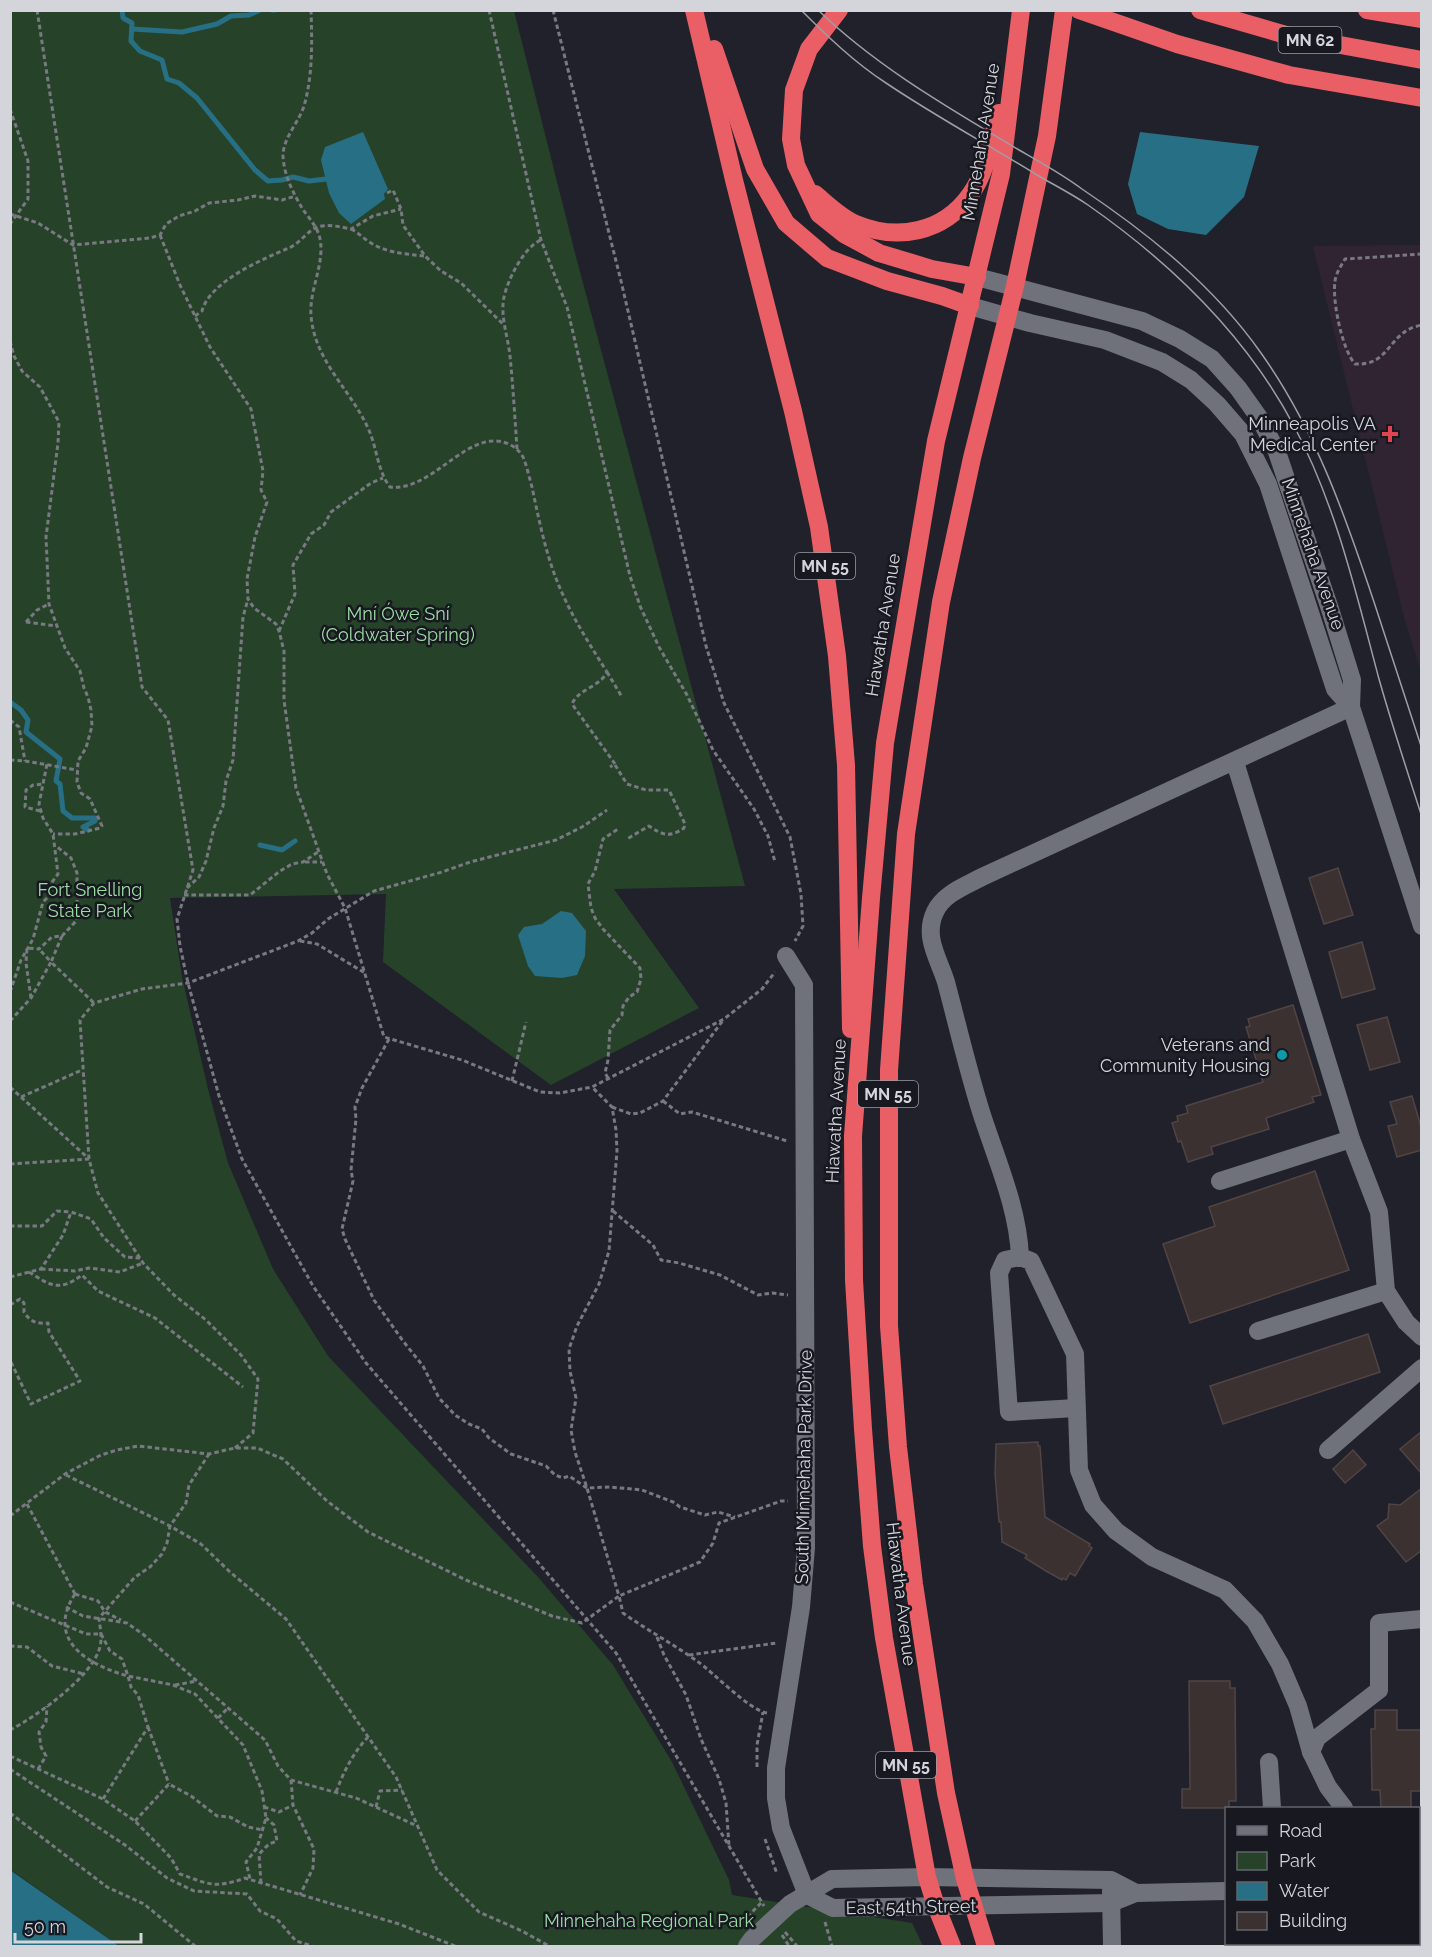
<svg xmlns="http://www.w3.org/2000/svg" width="1432" height="1957" font-family="Raleway,sans-serif">
<style>
.medical{fill:#302432}
.green{fill:#26432a}
.water{fill:#276f85}
.lines{fill:none;stroke-linecap:round;stroke-linejoin:round}
.stream{stroke:#276f85;stroke-width:5}
.building{fill:#3c3131;stroke:#504444;stroke-width:1.5}
.path{stroke:#787981;stroke-width:3;stroke-dasharray:4.5 3;stroke-linecap:butt}
.minor{stroke:#6f717b;stroke-width:18}
.highway{stroke:#ea5e65;stroke-width:18}
.tram{stroke:#9e9fa6;stroke-width:1.5}
.health-dot{fill:#e0444e;stroke:#171820;stroke-width:2}
.culture-dot{fill:#0f9aa8;stroke:#171820;stroke-width:2}
.labels{text-anchor:middle;stroke-width:5;stroke-linejoin:round;paint-order:stroke}
.shield{fill:#171820;stroke:#9b9ca3;stroke-width:1.5}
.shield-label{font-size:16px;font-weight:bold;fill:#d4d5db}
.street-label{font-size:18px;fill:#d4d5db;stroke:#171820}
.poi-label{font-size:18px;fill:#d4d5db;stroke:#171820;text-anchor:end}
.park-label{font-size:18px;fill:#9adda1;stroke:#171820}
</style>
<rect width="100%" height="100%" fill="#20212a"/>
<polygon class="medical" points="1421,245 1422,245 1421,671 1405,621 1313,246"/>
<g class="green">
<polygon points="11,11 514,11 576,257 745,886 614,889 699,1008 551,1085 383,962 386,894 170,898 182,977 208,1089 228,1163 273,1269 328,1356 538,1577 613,1665 672,1762 729,1880 732,1895 912,1923 923,1946 119,1946 11,1870"/>
<polygon points="1348,1944 1407,1944 1408,1946 1350,1946"/>
</g>
<g class="water">
<polygon points="363,132 388,189 384,194 385,199 351,224 339,213 329,193 321,160 325,147"/>
<polygon points="1140,132 1259,146 1244,197 1206,235 1168,229 1137,214 1128,184"/>
<polygon points="561,911 572,913 586,931 585,956 577,975 562,978 535,976 528,966 518,935 524,927 542,924"/>
<polygon points="10,1870 119,1946 11,1946"/>
</g>
<g class="lines">
<g class="stream">
<polyline points="122,10 123,18 132,23 131,41 140,51 162,60 167,79 179,83 197,98 255,170 268,181 282,180 293,177 309,181 326,179"/>
<polyline points="272,10 275,10"/>
<polyline points="132,29 182,32 217,24 231,16 249,15 260,10"/>
<polyline points="10,702 21,710 28,720 26,732 60,759 56,781 60,784 63,811 72,818 95,818 95,821 83,827 88,830"/>
<polyline points="260,845 282,850 295,841"/>
</g>
</g>
<g class="building">
<polygon points="1338,868 1353,915 1324,924 1309,878"/>
<polygon points="1362,942 1375,989 1342,998 1329,952"/>
<polygon points="1293,1005 1321,1095 1312,1097 1314,1102 1266,1118 1269,1129 1211,1147 1213,1154 1188,1162 1181,1141 1178,1142 1172,1123 1178,1121 1177,1116 1188,1113 1186,1106 1263,1082 1246,1027 1250,1026 1248,1019"/>
<polygon points="1387,1017 1400,1062 1370,1070 1357,1025"/>
<polygon points="1412,1096 1422,1130 1422,1150 1397,1157 1388,1126 1397,1124 1390,1102"/>
<polygon points="1315,1171 1349,1270 1190,1323 1163,1244 1215,1226 1209,1207"/>
<polygon points="1368,1334 1380,1372 1223,1424 1210,1386"/>
<polygon points="1422,1431 1422,1474 1400,1449"/>
<polygon points="1038,1442 1038,1446 1040,1446 1045,1517 1090,1544 1089,1546 1092,1548 1075,1576 1070,1573 1066,1580 1063,1578 1062,1580 1046,1571 1025,1558 1027,1555 1002,1542 1001,1522 999,1522 995,1474 996,1444"/>
<polygon points="1353,1450 1366,1465 1345,1483 1333,1469"/>
<polygon points="1422,1488 1422,1550 1406,1562 1377,1526 1388,1518 1389,1504 1400,1505"/>
<polygon points="1189,1681 1230,1681 1230,1688 1235,1688 1236,1801 1229,1801 1229,1808 1182,1808 1182,1789 1190,1789"/>
<polygon points="1375,1710 1397,1710 1397,1730 1421,1730 1422,1791 1411,1791 1411,1809 1381,1809 1380,1790 1372,1790 1371,1729 1375,1729"/>
</g>
<g class="lines">
<g class="path">
<polyline points="37,10 142,687 168,720 193,870 177,919 180,946 188,983 219,1096 242,1159 313,1286 366,1363 616,1653 764,1906"/>
<path d="M311,10C312,42 313,75 304,106C299,122 283,138 283,156C284,176 294,195 304,211C310,219 318,228 320,239C325,264 309,290 311,315C314,360 350,389 368,428C377,447 377,470 390,487C426,492 459,443 492,441C504,440 517,446 523,457C527,466 529,477 532,487C537,511 542,535 549,558C562,601 583,634 607,672C600,687 578,689 572,704L615,764L610,767"/>
<polyline points="489,10 541,240 567,307 630,576 640,606 659,647 687,695 713,750 754,809 768,836 775,862"/>
<polyline points="553,10 621,281 706,646 724,703 790,837 801,894 803,926 795,941"/>
<polyline points="10,109 28,161 28,199 10,224"/>
<polyline points="387,193 393,190 401,209 403,225 425,256 441,271 461,283 503,324"/>
<polyline points="10,214 38,223 73,245 150,238 160,235 166,224 179,216 195,211 209,203 238,200 255,196 282,200 296,196"/>
<path d="M351,229C359,233 364,239 371,243C387,253 406,254 424,256"/>
<polyline points="160,235 180,285 210,347 251,409 263,471 261,490 267,502 255,537 247,579 248,599 254,608 276,624 279,631 284,651 284,700 296,788 327,874 345,908 384,1037 462,1060 540,1092 560,1093 592,1087 724,1019 762,989 775,972"/>
<path d="M1422,254L1345,259C1341,266 1336,273 1335,281C1332,301 1342,349 1355,364C1392,366 1387,331 1422,325"/>
<path d="M195,316L202,311C210,281 263,259 289,248C300,243 306,233 315,228C325,223 341,227 351,229L373,216L401,209"/>
<polyline points="10,341 14,356 22,371 40,387 59,422 58,443 46,537 49,604 65,648 80,671 84,688 88,697 91,710 92,726 86,748 78,761 77,782 81,793 90,799 102,826 100,828 75,834 53,834"/>
<path d="M517,449C515,418 513,387 510,356C508,337 500,316 504,297C508,279 524,247 541,240"/>
<polyline points="26,622 56,626"/>
<polyline points="26,622 37,610 49,604"/>
<polyline points="279,631 295,594 293,565 311,534 324,525 331,512 371,483 383,478"/>
<polyline points="607,672 622,697"/>
<polyline points="10,720 19,727 25,761"/>
<polyline points="10,760 25,761 77,770"/>
<path d="M615,765L627,784L646,790H669L685,824L684,828C670,838 662,835 649,826L627,839"/>
<polyline points="40,811 25,807 26,790 33,785 44,784"/>
<polyline points="305,862 322,862"/>
<polyline points="187,888 199,877 206,861 214,828 223,806 226,781 233,760 243,617 248,599"/>
<polyline points="184,895 250,895 280,871 292,864 303,862 318,852"/>
<polyline points="62,936 51,962 94,1003"/>
<polyline points="300,941 317,944 365,973"/>
<polyline points="10,992 21,960 33,939 43,902 51,894 50,885 58,874 53,834 43,818 39,804 47,764"/>
<polyline points="31,998 26,963 27,948 39,949 52,937 62,936 77,920 77,873 71,858 56,846"/>
<polyline points="10,1021 31,998 51,962 40,950"/>
<polyline points="389,1039 362,1088 355,1107 356,1119 351,1170 353,1181 342,1229 345,1239 374,1300 403,1341 423,1366 439,1398 455,1415 469,1424 482,1429 489,1438 511,1454 546,1466 555,1475 563,1478 569,1476 587,1488 610,1487 642,1490 673,1502 680,1507 705,1515 718,1512 735,1517"/>
<polyline points="608,1078 605,1073 608,1060 610,1030 622,1015 623,1006 629,997 637,992 641,979 640,968 603,929 595,918 591,908 588,884 595,871 603,839 618,829"/>
<polyline points="512,1081 526,1022"/>
<polyline points="10,1087 88,1158"/>
<polyline points="21,1097 82,1070"/>
<polyline points="663,1101 680,1114 692,1112 787,1141"/>
<polyline points="612,1107 631,1114 640,1113 663,1101 724,1019"/>
<polyline points="10,1164 89,1159"/>
<polyline points="613,1211 653,1245 661,1260 679,1263 720,1275 758,1295 772,1293 788,1295"/>
<polyline points="10,1226 42,1226 57,1211 71,1212"/>
<polyline points="41,1269 75,1271 89,1268 120,1272 143,1263"/>
<path d="M29,1272C51,1286 59,1292 82,1275L98,1291L155,1318L243,1387"/>
<polyline points="10,1277 41,1269 63,1235 71,1212 91,1219 104,1238 125,1257 140,1258"/>
<path d="M10,1305L20,1299L24,1303V1312C30,1322 37,1324 48,1323L49,1332L80,1381L31,1404L10,1360"/>
<polyline points="235,1448 253,1433 258,1379 241,1355 206,1320 174,1295 143,1263 98,1193 89,1159 80,1020 94,1003 142,989 188,983 298,941 312,933 328,919 374,891 442,872 470,862 556,840 582,827 607,810"/>
<polyline points="66,1475 170,1526 201,1544 230,1572 286,1619 396,1777 437,1870 479,1912 522,1931 549,1946"/>
<polyline points="27,1504 75,1594"/>
<polyline points="10,1516 65,1474 101,1455 117,1450 138,1446 209,1454 235,1448 257,1448 283,1459 327,1501 368,1532 466,1580 552,1616 582,1623 619,1596 587,1488 575,1452 571,1430 576,1398 570,1371 569,1349 577,1326 599,1284 609,1251 617,1151 616,1130 612,1107 592,1087"/>
<path d="M75,1594C45,1640 88,1665 128,1676L131,1687L138,1695L148,1727L103,1799"/>
<polyline points="75,1594 98,1601 105,1612 121,1620"/>
<polyline points="10,1602 86,1634 101,1634 110,1651 122,1659 128,1676 173,1685 195,1694 243,1745 262,1791 266,1818 257,1848 246,1862 250,1879"/>
<polyline points="66,1607 83,1616 127,1623 144,1635 265,1740 278,1766 291,1780 356,1798 417,1826"/>
<polyline points="657,1637 664,1655 686,1695 701,1739 719,1779 726,1803 729,1846"/>
<polyline points="10,1646 27,1647 52,1666 84,1674"/>
<polyline points="689,1655 777,1643"/>
<polyline points="175,1685 197,1681"/>
<path d="M767,1713C749,1710 714,1673 697,1661C673,1644 647,1630 623,1613L619,1596L700,1562L713,1543L719,1523L781,1501H788"/>
<polyline points="218,1718 228,1708"/>
<polyline points="148,1727 169,1784"/>
<path d="M10,1730C37,1716 89,1679 99,1650C103,1640 100,1628 99,1618L135,1577L150,1567L162,1554L167,1543L170,1526L186,1503L189,1485L209,1454"/>
<path d="M10,1756L103,1799L135,1821L171,1858L180,1874C208,1884 215,1889 245,1878L399,1924L455,1946"/>
<polyline points="757,1767 757,1745 763,1712"/>
<polyline points="10,1769 125,1845 167,1878 194,1891 247,1894 260,1911 277,1919 296,1941 312,1946"/>
<polyline points="38,1769 46,1756 41,1747 39,1732 46,1722 47,1706"/>
<polyline points="291,1780 293,1805 314,1849 313,1868 300,1895"/>
<path d="M336,1792C344,1771 353,1753 368,1737"/>
<polyline points="264,1807 279,1812 293,1805"/>
<polyline points="376,1807 380,1791 402,1790"/>
<polyline points="10,1813 107,1887 144,1904 195,1946"/>
<polyline points="135,1821 169,1784 191,1796 217,1816 230,1817 248,1827 263,1830"/>
<polyline points="765,1839 777,1874"/>
<polyline points="261,1883 259,1854 269,1844 277,1841 274,1825 266,1818"/>
<polyline points="742,1922 761,1903"/>
<polyline points="825,1922 832,1946"/>
<polyline points="785,1932 797,1946"/>
<polyline points="782,1935 789,1946"/>
</g>
<g class="minor">
<polyline points="977,277 1142,321 1180,339 1212,359 1238,388 1260,419 1277,452 1330,609 1352,680 1351,707 1422,926"/>
<polyline points="970,306 1030,323 1105,340 1162,362 1191,380 1217,404 1243,434 1268,484 1335,689 1351,707"/>
<polyline points="1235,762 1351,1139 1379,1212 1386,1291 1406,1322 1422,1337"/>
<polyline points="786,956 804,985 806,1548 801,1607 776,1768 776,1798 781,1828 807,1895"/>
<polyline points="1220,1181 1351,1139"/>
<path d="M1020,1257C1018,1208 997,1161 982,1115C968,1071 958,1027 946,982C939,959 923,937 935,912C943,894 965,886 982,877L1351,707"/>
<polyline points="1258,1331 1386,1291"/>
<polyline points="1076,1408 1009,1412 999,1273 1005,1260 1020,1257 1031,1261 1075,1354 1079,1470 1093,1505 1116,1531 1152,1557 1225,1590 1255,1621 1280,1664 1298,1706 1311,1752"/>
<polyline points="1328,1450 1422,1368"/>
<polyline points="1269,1762 1272,1808"/>
<polyline points="1344,1808 1328,1787 1311,1752 1317,1738 1379,1690 1379,1623 1422,1619"/>
<polyline points="1418,1888 1422,1888"/>
<polyline points="1111,1891 1112,1946"/>
<polyline points="807,1895 833,1908 1111,1903 1136,1893 1226,1891"/>
<polyline points="747,1946 752,1939 790,1904 832,1879 927,1877 1111,1880 1136,1893"/>
</g>
<g class="highway">
<polyline points="694,10 734,180 793,411 819,527 837,656 846,765 851,1029"/>
<polyline points="839,10 809,49 794,90 791,139 796,165 819,214 844,234 879,253 932,269 977,277"/>
<polyline points="1079,10 1177,44 1289,75 1422,98"/>
<polyline points="1200,10 1286,35 1422,60"/>
<polyline points="1367,10 1422,19"/>
<polyline points="714,49 755,169 786,223 827,258 887,281 942,296 970,306"/>
<path d="M815,194C827,204 841,218 856,224C897,241 943,233 970,195C987,172 991,140 999,113"/>
<polyline points="952,1946 936,1906 927,1877 884,1638 872,1546 863,1429 854,1280 853,1136 871,898 885,743 936,441 1001,174 1021,10"/>
<polyline points="986,1946 965,1879 946,1793 914,1584 898,1447 889,1326 889,1070 906,834 941,602 972,458 1015,286 1047,136 1064,10"/>
</g>
<g class="tram">
<path d="M801,10C827,36 855,63 886,83C935,116 987,144 1037,175C1054,185 1072,194 1088,205C1171,263 1246,335 1294,426C1336,505 1356,593 1379,679C1392,725 1407,771 1422,817"/>
<path d="M818,10C877,67 949,108 1019,150C1040,162 1062,174 1082,189C1149,234 1214,286 1261,353C1315,429 1345,515 1374,602C1390,651 1406,700 1422,749"/>
</g>
</g>
<path class="health-dot" d="M1387 425h6v6h6v6h-6v6h-6v-6h-6v-6h6z"/>
<circle class="culture-dot" cx="1282" cy="1055" r="6"/>
<g class="labels">
<g class="shield">
<rect x="1278.5" y="27" width="63" height="26" rx="4.5"/>
<rect x="795" y="553" width="60" height="26" rx="4.5"/>
<rect x="858" y="1081" width="60" height="26" rx="4.5"/>
<rect x="876" y="1752" width="60" height="26" rx="4.5"/>
</g>
<g class="shield-label">
<text x="1310" y="46">MN 62</text>
<text x="825" y="572">MN 55</text>
<text x="888" y="1100">MN 55</text>
<text x="906" y="1771">MN 55</text>
</g>
<g class="street-label">
<text transform="translate(981 142) rotate(-81)" y="6">Minnehaha Avenue</text>
<text transform="translate(1313 554) rotate(71)" y="6">Minnehaha Avenue</text>
<text transform="translate(883 625) rotate(-81)" y="6">Hiawatha Avenue</text>
<text transform="translate(836 1111) rotate(-87)" y="6">Hiawatha Avenue</text>
<text transform="translate(804 1467) rotate(-89)" y="6">South Minnehaha Park Drive</text>
<text transform="translate(901 1594) rotate(83)" y="6">Hiawatha Avenue</text>
<text transform="translate(911 1907) rotate(-1)" y="6">East 54th Street</text>
</g>
<g class="poi-label">
<text x="1376" y="430">Minneapolis VA<tspan x="1376" dy="21">Medical Center</tspan></text>
<text x="1270" y="1051">Veterans and<tspan x="1270" dy="21">Community Housing</tspan></text>
</g>
<g class="park-label">
<text x="398" y="620">Mní Ówe Sní<tspan x="398" dy="21">(Coldwater Spring)</tspan></text>
<text x="90" y="896">Fort Snelling<tspan x="90" dy="21">State Park</tspan></text>
<text x="649" y="1927">Minnehaha Regional Park</text>
</g>
</g>
<rect width="1432" height="1957" fill="none" stroke="#d4d5db" stroke-width="24"/>
<rect x="1225" y="1807" width="195" height="138" fill="#171820" stroke="#63646b" stroke-width="1.5"/>
<rect x="1237" y="1826" width="30" height="9" fill="#6f717b" stroke="#63646b" stroke-width="1.5"/>
<text x="1279" y="1837" font-size="18" fill="#d4d5db">Road</text>
<rect x="1237" y="1852" width="30" height="18" fill="#26432a" stroke="#63646b" stroke-width="1.5"/>
<text x="1279" y="1867" font-size="18" fill="#d4d5db">Park</text>
<rect x="1237" y="1882" width="30" height="18" fill="#276f85" stroke="#63646b" stroke-width="1.5"/>
<text x="1279" y="1897" font-size="18" fill="#d4d5db">Water</text>
<rect x="1237" y="1912" width="30" height="18" fill="#3c3131" stroke="#63646b" stroke-width="1.5"/>
<text x="1279" y="1927" font-size="18" fill="#d4d5db">Building</text>
<path d="M15 1933v9h126v-9" fill="none" stroke="#d4d5db" stroke-width="3"/>
<text x="24" y="1933" font-size="18" fill="#d4d5db" stroke="#171820" stroke-width="4.5" paint-order="stroke">50 m</text>
</svg>
